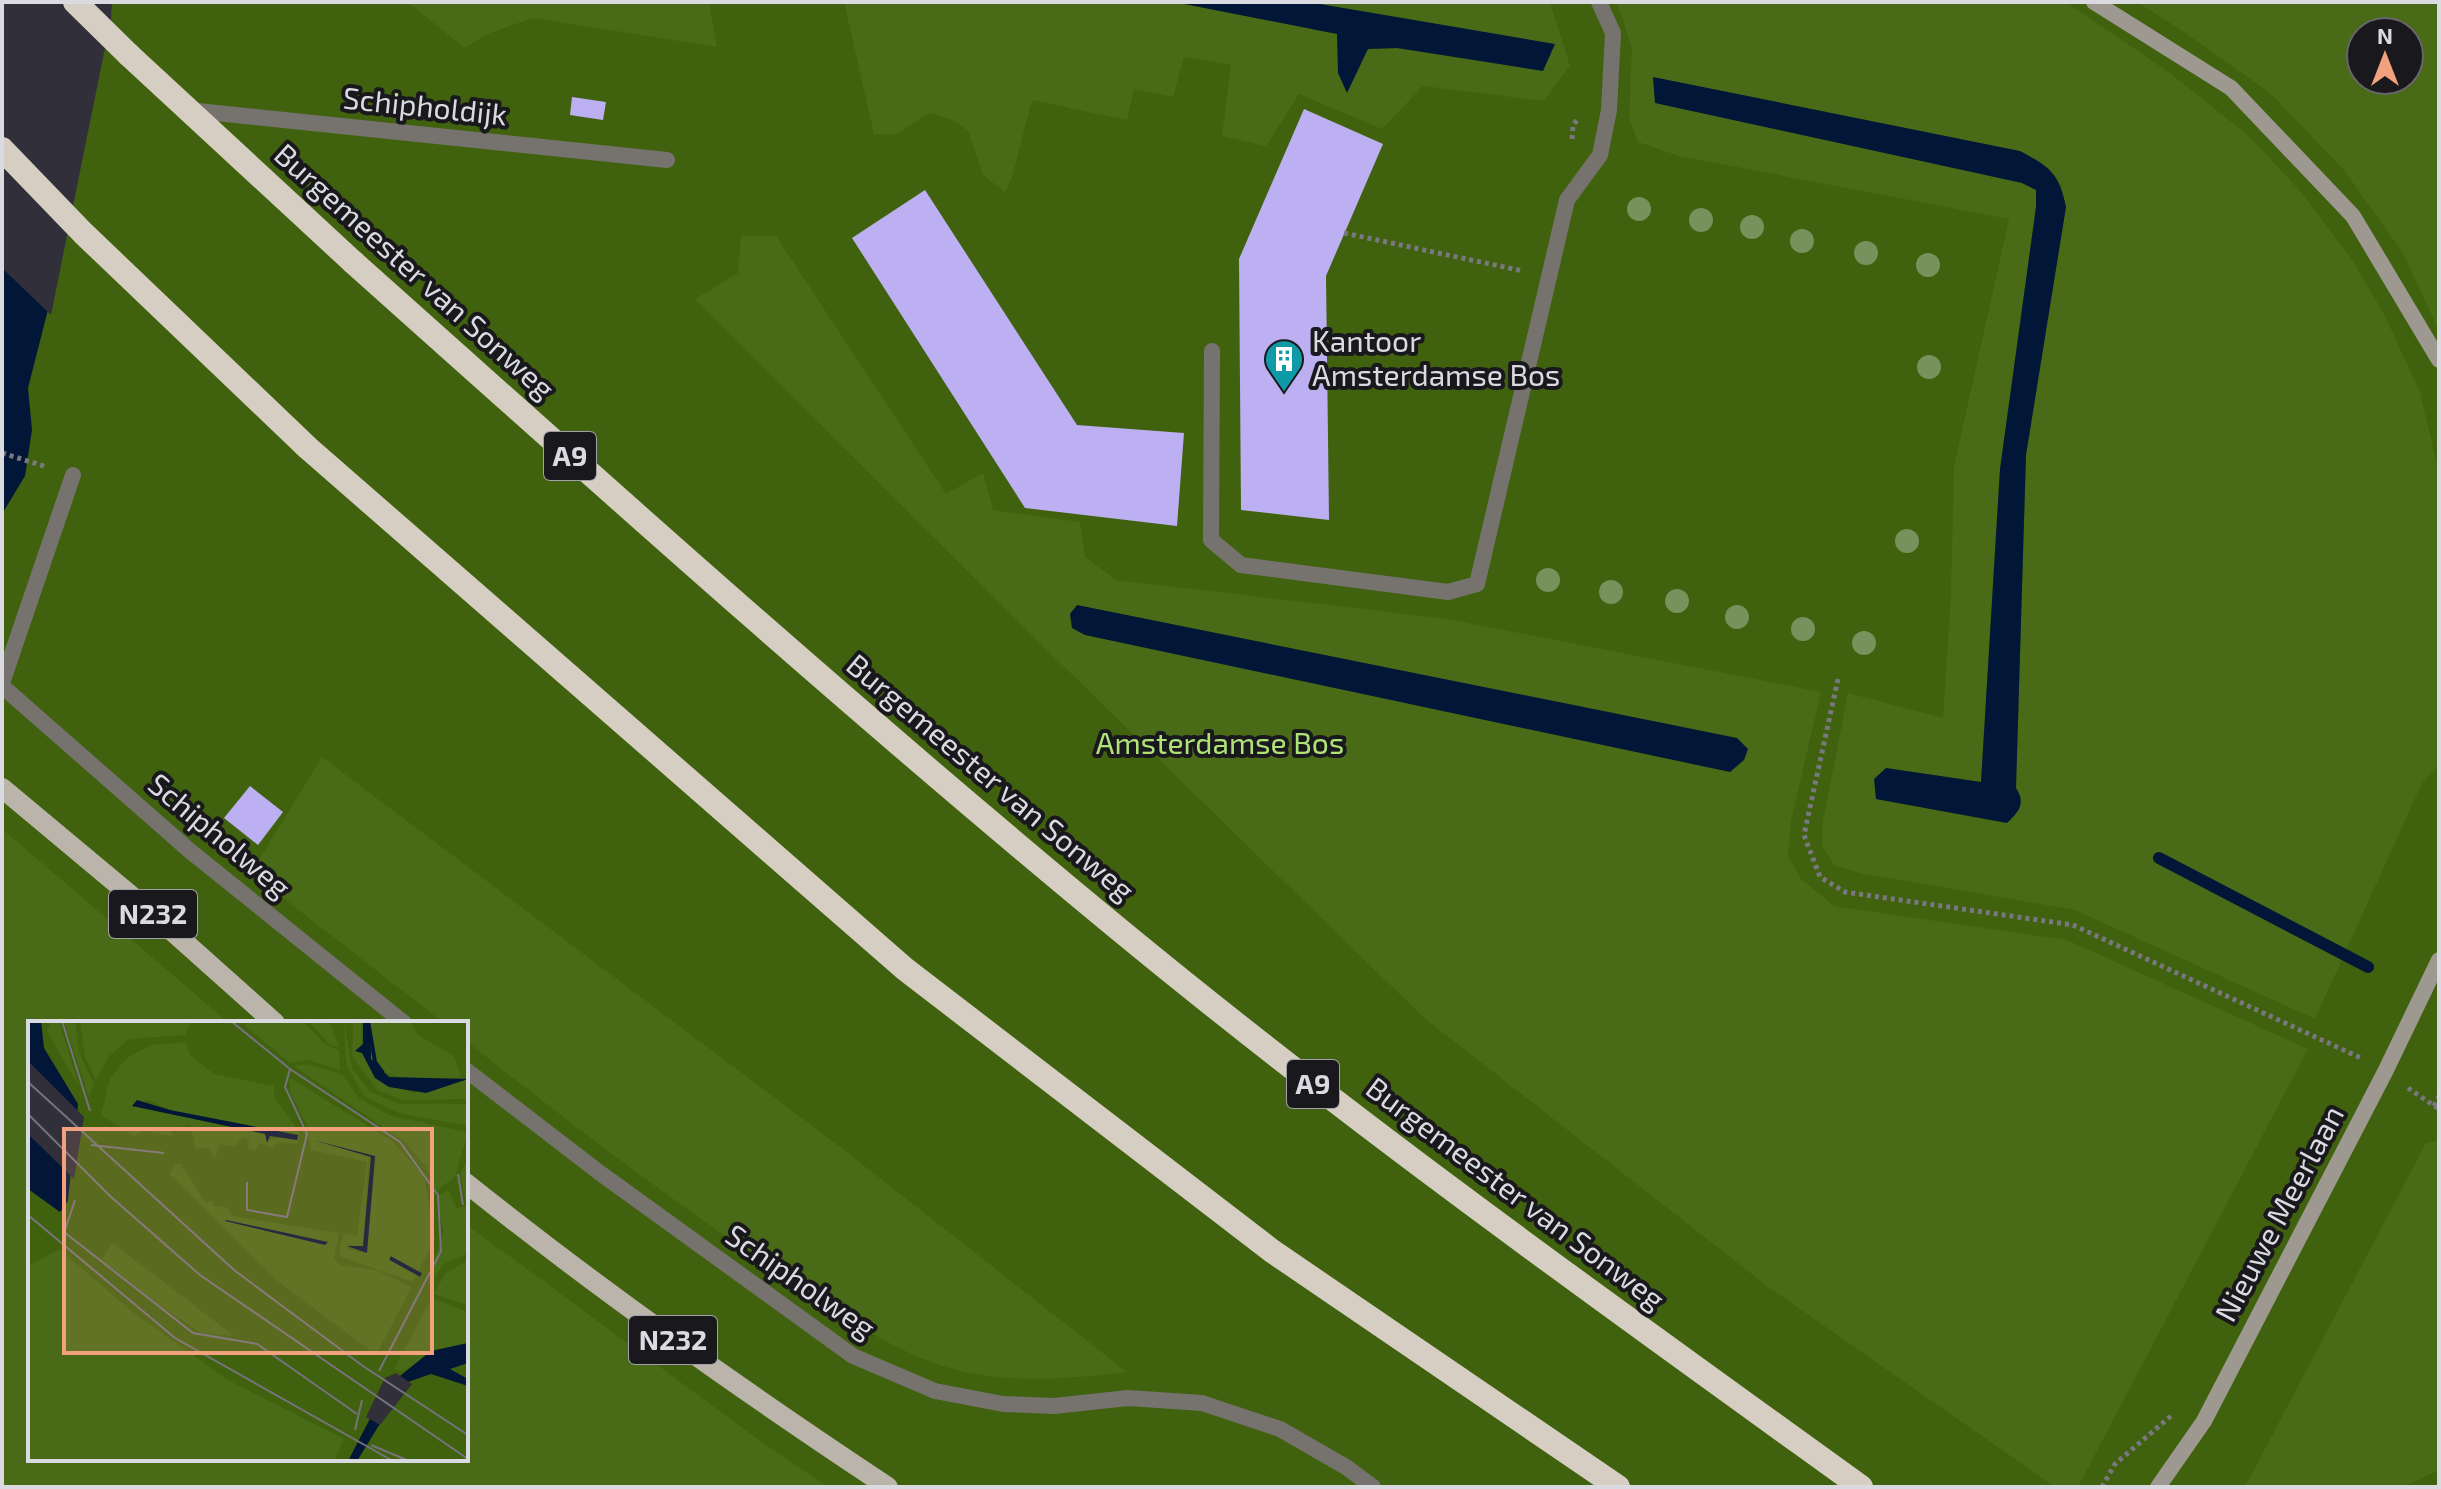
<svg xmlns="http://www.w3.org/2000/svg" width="2441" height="1489" font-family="'Exo 2',sans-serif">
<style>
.green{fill:#40610d;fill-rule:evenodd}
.forest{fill:#496b17;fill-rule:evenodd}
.water{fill:#021637}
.pier{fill:#312f3a}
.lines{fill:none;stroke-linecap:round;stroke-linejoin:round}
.stream{stroke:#021637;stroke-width:12}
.building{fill:#bcb0f2}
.path{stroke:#797881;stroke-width:5;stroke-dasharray:4 4;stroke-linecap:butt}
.lane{stroke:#76736e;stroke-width:16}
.street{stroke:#76736e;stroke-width:16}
.secondary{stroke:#9d9890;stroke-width:16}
.primary{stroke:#bbb4aa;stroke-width:20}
.highway{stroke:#d6cec2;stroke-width:24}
.highway-bridge{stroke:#d6cec2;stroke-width:24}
.tree{fill:#77925c}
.labels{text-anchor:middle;stroke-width:8;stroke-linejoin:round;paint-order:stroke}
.shield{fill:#19181d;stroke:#a0a0a6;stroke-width:2}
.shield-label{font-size:28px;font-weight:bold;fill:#dadae1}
.street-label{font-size:30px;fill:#dadae1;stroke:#19181d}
.poi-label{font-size:30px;fill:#dadae1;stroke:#19181d;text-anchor:start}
.park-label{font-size:30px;fill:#b0e377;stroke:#19181d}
.inset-river{fill:none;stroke:#021637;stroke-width:4}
.inset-road{fill:none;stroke:#75737d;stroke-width:2}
.view{fill:#f1a17d;fill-opacity:0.15;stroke:#f1a17d;stroke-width:4}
.inset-edge{fill:none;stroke:#dadae1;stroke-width:4}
</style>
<rect width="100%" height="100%" fill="#312f3a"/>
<path class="green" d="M2,2H2439V1487H2ZM2361,32H2409V80H2361ZM30,1023H466V1459H30Z"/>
<g class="forest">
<polygon points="408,2 709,2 717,47 533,18 490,33 464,48"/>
<polygon points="844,2 1174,2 1337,34 1338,73 1368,49 1555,45 1308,2 1550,2 1570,66 1544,101 1423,86 1382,129 1299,94 1266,146 1222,136 1231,65 1184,57 1173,97 1134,89 1127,120 1032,100 1012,177 1005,192 983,175 968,131 955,121 930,113 895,135 874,134"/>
<path d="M1617,2H2066L2170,73L2251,138L2300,191L2351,258L2384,314L2420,392L2439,473V766L2422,783L2315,1019L2075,910L1860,873L1835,866L1822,846L1823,821L1848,693L1943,718L1951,594L1954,466L2009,219L1679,156L1638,142L1629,118L1632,48ZM2022,183H2061L2066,207L2026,455L2016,788C2026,803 2019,813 2006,823L1876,799L1886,768L1981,782L2000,469L2036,207V190Z"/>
<path d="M2137,2H2439V331L2403,253L2344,170L2270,93L2181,30ZM2361,32H2409V80H2361Z"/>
<path d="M741,236H776L946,494L983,473L993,510L1080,522L1085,557L1116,580L1448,619L1821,692L1791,821L1788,856L1801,879L1834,906L2067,940L2308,1049L2078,1487H2055L1767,1286L1423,1017L1056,659L695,299L738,273ZM1076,605L1737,738L1748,749Z"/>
<path d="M322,757L839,1146L1127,1372C1074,1378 1024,1383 970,1373C904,1360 848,1319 793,1282C679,1207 573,1125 466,1041V1023H444L251,873Z"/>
<polygon points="2,829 229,1023 30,1023 30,1459 466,1459 466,1224 763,1443 828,1487 2,1487"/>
<polygon points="2439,1141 2439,1470 2403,1487 2245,1487 2426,1143"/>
</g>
<g class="water">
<polygon points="2,2 54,286 28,388 32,430 25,476 2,514"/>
<polygon points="1174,2 1308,2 1555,44 1543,71 1397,48 1368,49 1347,93 1338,73 1337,34"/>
<path d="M1653,77L2020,151C2050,167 2059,173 2066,207L2026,455L2016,788C2026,803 2019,812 2007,823L1876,799L1874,779L1886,768L1981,782L2000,469L2036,207V190L2022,183L1655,103Z"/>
<polygon points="1077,605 1737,738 1748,749 1744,760 1730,772 1085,635 1072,628 1070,614"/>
</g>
<polygon class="pier" points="2,2 112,2 111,18 51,315 2,268"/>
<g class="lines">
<polyline class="stream" points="2159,858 2368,967"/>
</g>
<g class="building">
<polygon points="572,97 606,102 603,120 570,115"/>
<polygon points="1304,109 1383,144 1326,276 1329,520 1241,510 1239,259"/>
<polygon points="925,190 1077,425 1184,433 1177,526 1025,508 852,238"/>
<polygon points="250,786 283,812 258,845 224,818"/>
</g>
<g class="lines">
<g class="path">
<polyline points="1572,139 1573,125 1578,119"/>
<polyline points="1344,233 1523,271"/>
<polyline points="2,453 47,467"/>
<polyline points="1838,679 1804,835 1820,877 1845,892 2073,925 2363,1059"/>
<polyline points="2408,1088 2439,1109"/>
<polyline points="2434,1106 2439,1096"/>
<polyline points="2102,1487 2115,1464 2172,1415"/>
</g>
<g class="lane">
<polyline points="188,110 667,160"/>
<polyline points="1212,351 1211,540 1241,565 1448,592 1477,584 1567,200 1600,155 1609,110 1613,33 1599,2"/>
</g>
<g class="street">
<polyline points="2,683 73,475"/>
<polyline points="2,686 190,851 404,1023"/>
<polyline points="466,1070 600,1173 853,1356 935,1391 1003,1404 1054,1406 1128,1398 1202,1403 1280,1429 1346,1467 1373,1487"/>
</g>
<g class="secondary">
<polyline points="2094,2 2231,88 2353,216 2439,360"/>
<polyline points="2158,1487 2204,1421 2385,1072 2439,960"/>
</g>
<g class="primary">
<polyline points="2,788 153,914 275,1023"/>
<path d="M466,1183C602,1292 743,1391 888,1487"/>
</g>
<g class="highway">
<polyline points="75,2 129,55"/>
<polyline points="2,149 83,233 308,448 905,969 1272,1251 1618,1487"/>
<path d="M353,262C608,490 862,718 1127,936C1363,1130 1613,1308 1861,1487"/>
</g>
<polyline class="highway-bridge" points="129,55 353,262"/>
</g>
<g class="tree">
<circle cx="1639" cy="209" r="12"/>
<circle cx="1701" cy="220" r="12"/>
<circle cx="1752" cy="227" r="12"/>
<circle cx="1802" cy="241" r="12"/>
<circle cx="1866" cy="253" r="12"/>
<circle cx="1928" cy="265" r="12"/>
<circle cx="1929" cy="367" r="12"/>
<circle cx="1907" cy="541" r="12"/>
<circle cx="1548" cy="580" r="12"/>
<circle cx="1611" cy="592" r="12"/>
<circle cx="1677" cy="601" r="12"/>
<circle cx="1737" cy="617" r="12"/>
<circle cx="1803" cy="629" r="12"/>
<circle cx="1864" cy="643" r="12"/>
</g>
<defs>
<g id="building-pin" transform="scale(2)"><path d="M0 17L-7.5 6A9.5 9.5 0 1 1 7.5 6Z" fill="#0f9aa8" stroke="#19181d"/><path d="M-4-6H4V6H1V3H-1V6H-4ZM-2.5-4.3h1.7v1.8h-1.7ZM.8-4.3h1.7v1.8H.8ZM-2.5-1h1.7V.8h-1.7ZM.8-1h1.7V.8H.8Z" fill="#fff"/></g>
</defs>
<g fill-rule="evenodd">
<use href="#building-pin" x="1284" y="359"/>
</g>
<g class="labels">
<g class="shield">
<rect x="544" y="432" width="52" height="48" rx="6"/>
<rect x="109" y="890" width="88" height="48" rx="6"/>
<rect x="1287" y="1060" width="52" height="48" rx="6"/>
<rect x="629" y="1316" width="88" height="48" rx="6"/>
</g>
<g class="shield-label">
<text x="570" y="466">A9</text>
<text x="153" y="924">N232</text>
<text x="1313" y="1094">A9</text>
<text x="673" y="1350">N232</text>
</g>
<g class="street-label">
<text transform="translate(425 107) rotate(6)" y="10">Schipholdijk</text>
<text transform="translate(414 272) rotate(42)" y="10">Burgemeester van Sonweg</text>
<text transform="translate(990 778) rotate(40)" y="10">Burgemeester van Sonweg</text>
<text transform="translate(219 836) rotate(40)" y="10">Schipholweg</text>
<text transform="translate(1515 1194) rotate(37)" y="10">Burgemeester van Sonweg</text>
<text transform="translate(2280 1214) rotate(-62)" y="10">Nieuwe Meerlaan</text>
<text transform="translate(800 1282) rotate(35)" y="10">Schipholweg</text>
</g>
<g class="poi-label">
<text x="1312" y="352">Kantoor<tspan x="1312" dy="34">Amsterdamse Bos</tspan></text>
</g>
<g class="park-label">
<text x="1220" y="754">Amsterdamse Bos</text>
</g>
</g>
<g transform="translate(28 1021)">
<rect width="440" height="440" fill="#312f3a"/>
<path d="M0,0H440V440H0Z" fill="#40610d"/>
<path d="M23,0H31L52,68L19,10ZM36,0H47L51,31L66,64L61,76ZM52,0H164L157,14L101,18L81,35L68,59L57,36ZM219,0H275L297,23L311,29L312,49L280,39L262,42L217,5ZM280,0H301L311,26L302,24ZM316,0L324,47L342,71L372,83H440V105L371,92L336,75L318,43ZM325,0H333L334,32L347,57L385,72L440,58V78L375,79L349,69L324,35ZM342,0H382L390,14L426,35L433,56L384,60L353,51L343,38ZM158,21L162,34L186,53L246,65V75L271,111L269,123L251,121L244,127L232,122L227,130L220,128L221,118L215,116L206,126L192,123L187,137L180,126L168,128L162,104L143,107L144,115L116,110L106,115L73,94L82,57L99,37L123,24ZM120,79L142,89L270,115L238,119V113L104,85ZM279,43L314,53L331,77L363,95L440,111L427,156L408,170L398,146L378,122L266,45ZM262,57L363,119L396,155L407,218L385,261L311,235L315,212L329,215L339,141L283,129L278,102L262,71ZM341,135H347L348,139L338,232L319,228L320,224L335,226ZM440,137V232L416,243L399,266L415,211L410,175L421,169L428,187L439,185L432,154ZM148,143H153L178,182L184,179L186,185L199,186L204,195L311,212L306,237L312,244L348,249L384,266L348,334L251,261L141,153ZM84,222L162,281L206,315L173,312L131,284L74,239ZM31,228L106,292L200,359L316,418L306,440H0V245ZM440,239V284L406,273L417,253ZM408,279L440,291V322L403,330L375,351L366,348L402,280Z" fill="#496b17" fill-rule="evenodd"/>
<path d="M0,0H13L16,27L50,83L40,180L32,191L0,168ZM335,0H342L343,38L361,56L440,58L398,72L361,66L347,57L334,32L327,30L335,23ZM109,79L142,89L270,114L269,119L242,115L239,122L237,113L104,85ZM285,119L347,135L339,232L319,225H335L343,136ZM197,200L198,199L300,221L297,224ZM440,322V342L422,348L440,358V365L403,353L377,362L329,440H320L348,386L372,355L403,330Z" fill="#021637"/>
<path d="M0,40L56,96L46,158L0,113ZM368,352L384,363L352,404L338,396L357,357Z" fill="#312f3a"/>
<path class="inset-river" d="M340,0L347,41L355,52M362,237L393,254"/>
<path class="inset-road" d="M34,0L62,90M203,0L262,48L372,121L410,174L413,230L351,350M0,61L206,249L335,345L440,414M0,93L82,175L172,254L440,438M63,124L136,132M430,153L435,184M219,161V189L259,196L279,113L257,66L262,48M0,194L147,317L365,440M36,211L165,312L229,323L329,393M36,212L47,179M327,409L334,379M343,424L381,440"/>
<path class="view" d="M36,108H404V332H36Z"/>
<rect width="440" height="440" class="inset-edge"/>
</g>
<rect width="2441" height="1489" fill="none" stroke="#dadae1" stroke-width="8"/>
<g transform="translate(2385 56)"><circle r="38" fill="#19181d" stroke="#66666b" stroke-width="2"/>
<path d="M0-6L14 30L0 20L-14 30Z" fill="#f1a17d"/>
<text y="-12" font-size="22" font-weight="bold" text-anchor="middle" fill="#dadae1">N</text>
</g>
</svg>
